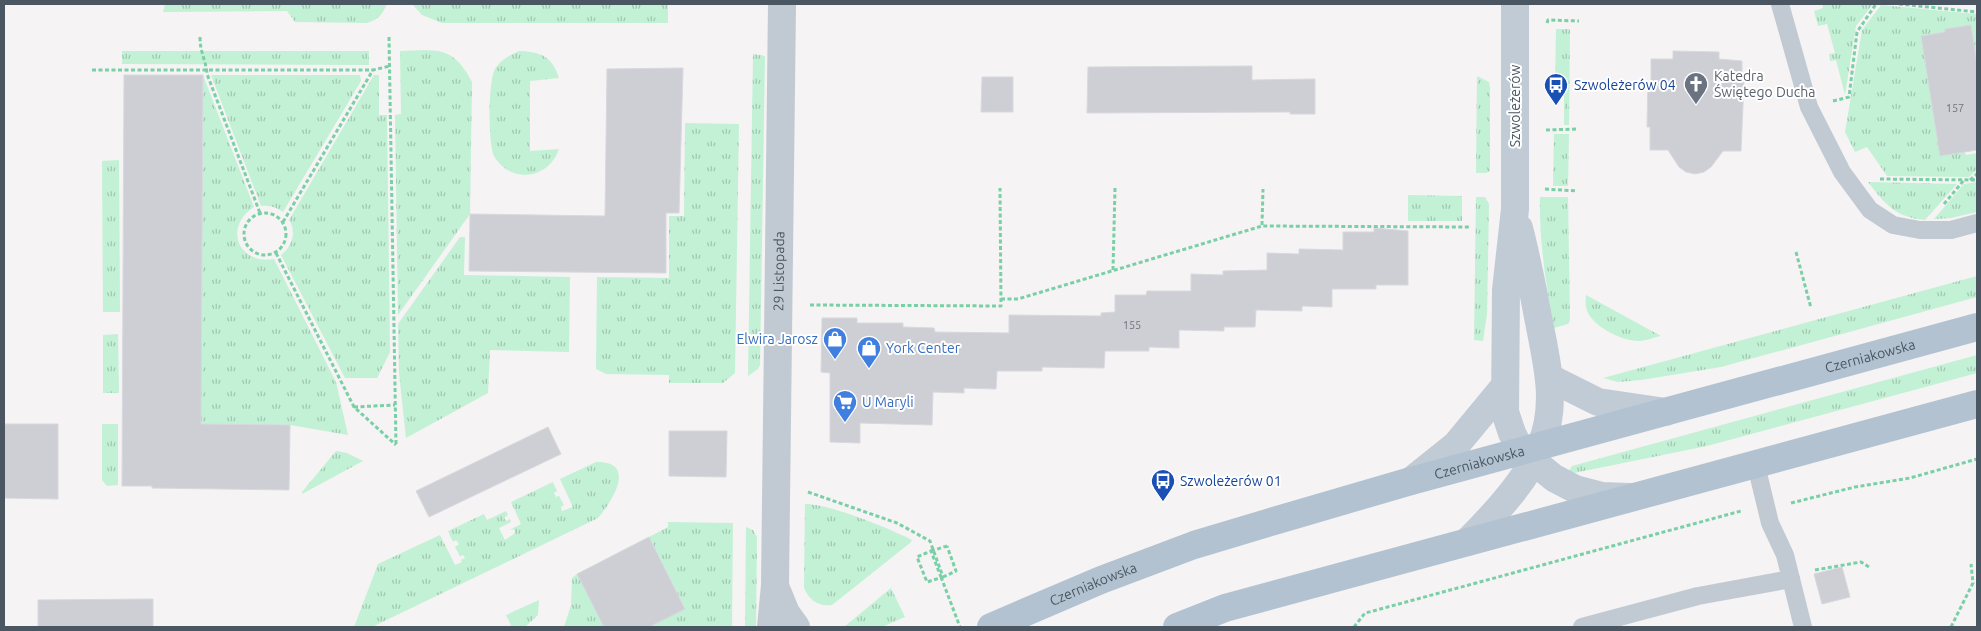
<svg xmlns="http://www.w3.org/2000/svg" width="1981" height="631" font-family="Ubuntu,sans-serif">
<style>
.grass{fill:url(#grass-tufts)}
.building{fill:#cdcfd5;stroke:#d7d9de}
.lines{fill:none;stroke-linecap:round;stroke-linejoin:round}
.path{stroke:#7ad0a6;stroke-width:3;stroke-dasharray:4 2.5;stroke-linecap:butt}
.lane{stroke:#c1cad2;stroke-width:18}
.street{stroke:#c1cad2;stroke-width:28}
.secondary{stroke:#c1cbd6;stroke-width:28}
.primary{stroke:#b3c2d1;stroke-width:28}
.path-bridge{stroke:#7ad0a6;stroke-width:3;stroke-dasharray:4 2.5;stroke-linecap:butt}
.labels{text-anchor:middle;stroke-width:4;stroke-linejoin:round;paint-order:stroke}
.number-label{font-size:11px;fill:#6b747e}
.worship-label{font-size:14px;fill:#5b616d;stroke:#fff;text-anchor:start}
.transit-label{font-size:14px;fill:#164399;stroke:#fff;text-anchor:start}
.street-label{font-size:14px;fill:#4a5661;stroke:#fff}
.shop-label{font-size:14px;fill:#366cbe;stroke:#fff;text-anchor:start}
</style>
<defs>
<pattern id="grass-tufts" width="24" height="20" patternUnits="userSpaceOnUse" patternTransform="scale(1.25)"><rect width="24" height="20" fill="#c3f1d5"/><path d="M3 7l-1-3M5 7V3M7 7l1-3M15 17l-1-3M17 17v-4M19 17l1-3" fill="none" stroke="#a0c6b0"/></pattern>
</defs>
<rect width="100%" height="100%" fill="#f5f3f3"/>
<g class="grass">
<path d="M165,4H387C382,15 379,19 367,23L295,22L287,11L163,12Z"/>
<polygon points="412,4 668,4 668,23 442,23 422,15"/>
<polygon points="1822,4 1873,4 1856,26 1845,95 1836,60 1830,61 1829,54 1835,53 1827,24 1818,26 1814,11 1823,8"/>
<polygon points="1881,5 1977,14 1977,51 1975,52 1971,25 1945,29 1945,32 1921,36 1940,156 1965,152 1966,155 1977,153 1977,170 1969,177 1887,176 1867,147 1855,152 1845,132 1862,30"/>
<polygon points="1556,29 1570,29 1569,125 1564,125 1564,86 1555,86"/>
<polygon points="122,51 369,51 369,65 122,64"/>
<path d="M400,51C437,50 453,45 472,82L470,214L398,315L395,115L401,114Z"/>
<path d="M519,51C541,52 552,56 559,78L530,81V151L559,149C549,179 511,185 494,156C488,145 488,81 495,69C500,60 510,55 519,51Z"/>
<polygon points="753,54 765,56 760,365 758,369 748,376"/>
<path d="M203,75L254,207C223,227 238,265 274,259L336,382L348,435L290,425L199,424L201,377Z"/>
<path d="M211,75H360L361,81L283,212C276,207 269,205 261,206Z"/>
<path d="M374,75H379V115H387L390,352L377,378H345L281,255C292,247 297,232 289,220Z"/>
<polygon points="1477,76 1489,82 1490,87 1490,171 1486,173 1476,173"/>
<polygon points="685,123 739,124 735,373 723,383 669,383 669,375 606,374 596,369 597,277 669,278 669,216 684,216"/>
<polygon points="1554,134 1569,134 1568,186 1553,186"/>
<polygon points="119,160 120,312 103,312 102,161"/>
<path d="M1868,182L1957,184L1925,220C1895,217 1886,205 1868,182Z"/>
<polygon points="1977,182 1977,212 1951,218 1934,219 1964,184"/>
<polygon points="1408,195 1462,196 1462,221 1408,221"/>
<polygon points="1476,197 1485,197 1489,204 1487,314 1483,341 1474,340"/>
<path d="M1540,197H1568L1570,320L1568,324L1554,328C1546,284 1539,242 1540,197Z"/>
<polygon points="460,237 465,237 464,275 570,277 569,352 490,350 488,393 406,438 399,373 398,324"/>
<polygon points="1977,276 1977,297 1721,367 1641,380 1618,382 1603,378"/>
<path d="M1586,295L1661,336C1654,337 1646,341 1639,341C1621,341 1589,325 1586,307C1585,303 1586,299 1586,295Z"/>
<polygon points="118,334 119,393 103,393 103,335"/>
<polygon points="1977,355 1977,373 1707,446 1574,473 1569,471 1572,466"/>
<polygon points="102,424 118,424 118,485 107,486 102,480"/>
<polygon points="336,451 347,453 363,461 302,494 302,492"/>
<path d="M596,462C638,461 612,502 598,518L372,627H354L378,564L440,535L455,565L462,562L461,560L465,558L463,555L460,556L455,547L459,544L456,540L453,542L448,531L484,514L487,520L506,511L508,515L504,518L506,521L510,519L511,522L499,528L505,540L515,533L514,529L509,530L521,524L511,502L553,482L557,491L554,493L556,497L559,496L564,505L561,507L562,511L573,507L560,479Z"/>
<path d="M805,504C827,503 891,529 912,540L910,543L832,605C819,607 809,600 804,588Z"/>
<polygon points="668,522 733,523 732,627 649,627 685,608 649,537 668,527"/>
<polygon points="746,527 753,530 757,537 756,627 745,627"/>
<polygon points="577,574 604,627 564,627 571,605 572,578"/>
<polygon points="891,588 905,617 882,627 844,627"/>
<polygon points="539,600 538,615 525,627 508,627 511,625 506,615"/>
</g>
<g class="building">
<polygon points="1971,25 1977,64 1977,150 1940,156 1921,36 1945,32 1945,29"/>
<polygon points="1673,51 1719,52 1719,59 1742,61 1742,82 1744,82 1741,151 1723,151 1711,167 1704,172 1695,174 1686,172 1679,167 1668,150 1650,150 1650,127 1647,127 1648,81 1651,82 1651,59 1673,59"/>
<polygon points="1252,66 1252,80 1315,79 1315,114 1290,114 1290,112 1087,113 1088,67"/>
<polygon points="683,68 679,213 666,213 666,273 469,271 470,214 605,216 607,69"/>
<polygon points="124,75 203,75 201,424 290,425 289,490 152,488 152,486 122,486"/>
<polygon points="982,77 1013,77 1013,112 981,112"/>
<polygon points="1374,228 1408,231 1408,285 1376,285 1376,289 1332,289 1332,307 1302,306 1302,311 1256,310 1255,327 1224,327 1224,331 1179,330 1179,348 1149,347 1149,351 1105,351 1104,368 1042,367 1042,371 997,371 996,389 964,388 964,393 933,392 932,425 860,423 860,443 830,442 830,373 821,372 822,318 857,318 857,323 903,323 903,327 934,328 935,332 1009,333 1009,315 1101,316 1101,313 1115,312 1115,295 1146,295 1147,291 1191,291 1191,274 1223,275 1223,271 1267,270 1267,253 1299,254 1299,249 1343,250 1343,232 1374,232"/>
<polygon points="4,424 58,424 58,499 4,498"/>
<polygon points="548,427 561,454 429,517 416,491"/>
<polygon points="669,431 727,431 726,477 669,476"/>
<polygon points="649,537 685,609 649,627 604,627 577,574"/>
<polygon points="1842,567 1850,597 1822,604 1814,574"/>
<polygon points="153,599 153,627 38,627 38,600"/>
</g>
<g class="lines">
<g class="path">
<polyline points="1899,4 1977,12"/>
<polyline points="1547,23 1548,20 1579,21"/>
<path d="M200,37C200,53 206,60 207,74L260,213"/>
<polyline points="389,37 396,445"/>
<polyline points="92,70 373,70"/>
<polyline points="1833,101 1849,97 1857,32 1876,4"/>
<polyline points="1546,130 1578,129"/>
<polyline points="1880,179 1977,180"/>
<polyline points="1970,180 1977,174"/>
<polyline points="1545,189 1577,191"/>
<polyline points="1944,204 1964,180"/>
<circle cx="265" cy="234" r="21"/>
<polyline points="283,222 373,70 390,66"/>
<polyline points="1262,225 1263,189"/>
<polyline points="1796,252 1811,308"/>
<polyline points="276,253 354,407 396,445"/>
<polyline points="1113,270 1115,188"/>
<polyline points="1001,299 1018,299 1262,226 1469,227"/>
<polyline points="810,305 1001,306 1000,188"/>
<polyline points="354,407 395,405"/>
<polyline points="808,492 897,523 930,541 943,577 927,582 917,557 931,551 941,577"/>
<polyline points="1791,503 1855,487 1910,478 1977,459"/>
<polyline points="1815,570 1861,562 1869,567"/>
<polyline points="943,577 956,571 947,546"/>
<polyline points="1354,627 1365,613 1373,611 1741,511"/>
<polyline points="1951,627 1973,583 1971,564"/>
</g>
<g class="lane">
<polyline points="1780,4 1809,107 1842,172 1870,210 1893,225 1920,230 1951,230 1977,223"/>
<polyline points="1756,465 1770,523 1785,555 1803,627"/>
<polyline points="1582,627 1698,596 1791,579"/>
</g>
<g class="street">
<polyline points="775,586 786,613 796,627"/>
<path id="s1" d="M771,627L775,585L782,4"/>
</g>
<g class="secondary">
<polyline points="1515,4 1515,209 1506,290 1505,412 1512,433 1521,451 1554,478 1575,489 1602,496 1630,497"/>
<polyline points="1550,378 1598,402 1666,412"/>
<polyline points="1411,481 1456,445 1504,387"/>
<path d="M1467,542C1493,516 1528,479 1541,445C1558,404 1547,364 1539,322C1533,290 1527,259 1519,228"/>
</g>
<g class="primary">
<path id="s2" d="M991,627L1101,580L1194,545L1274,521L1411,481L1977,327"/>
<polyline points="1177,627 1225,608 1977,404"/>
</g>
<g class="path-bridge">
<polyline points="931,551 947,546"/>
<polyline points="941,577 960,627"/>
</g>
</g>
<defs>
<g id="church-pin" transform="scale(1.25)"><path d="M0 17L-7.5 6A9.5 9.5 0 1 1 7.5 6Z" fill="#6b7280" stroke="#fff"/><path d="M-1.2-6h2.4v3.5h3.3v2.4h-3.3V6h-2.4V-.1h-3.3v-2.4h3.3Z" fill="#fff"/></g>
<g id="bus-pin" transform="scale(1.25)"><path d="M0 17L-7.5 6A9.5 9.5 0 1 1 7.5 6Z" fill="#1a4fb4" stroke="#fff"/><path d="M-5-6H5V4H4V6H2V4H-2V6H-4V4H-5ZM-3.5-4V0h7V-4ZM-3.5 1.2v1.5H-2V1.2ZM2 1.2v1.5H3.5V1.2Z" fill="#fff"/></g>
<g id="shop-pin" transform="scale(1.25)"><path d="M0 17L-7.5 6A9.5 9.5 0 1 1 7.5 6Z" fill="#3f7fe0" stroke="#fff"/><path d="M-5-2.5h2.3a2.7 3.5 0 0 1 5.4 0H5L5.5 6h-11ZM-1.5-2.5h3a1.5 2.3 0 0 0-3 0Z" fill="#fff"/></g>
<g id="supermarket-pin" transform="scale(1.25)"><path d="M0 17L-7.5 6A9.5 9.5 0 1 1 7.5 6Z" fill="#3f7fe0" stroke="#fff"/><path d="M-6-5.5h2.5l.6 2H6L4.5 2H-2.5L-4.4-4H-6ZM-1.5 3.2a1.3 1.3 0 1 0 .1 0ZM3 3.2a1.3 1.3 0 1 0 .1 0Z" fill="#fff"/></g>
</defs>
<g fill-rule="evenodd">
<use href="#church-pin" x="1696" y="84"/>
<use href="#bus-pin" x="1556" y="85"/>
<use href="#shop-pin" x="835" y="339"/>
<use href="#shop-pin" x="869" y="348"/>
<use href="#supermarket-pin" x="845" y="402"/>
<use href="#bus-pin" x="1163" y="481"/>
</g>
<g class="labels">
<g class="number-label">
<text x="1955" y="112">157</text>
<text x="1132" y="329">155</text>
</g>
<g class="worship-label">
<text x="1714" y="81">Katedra<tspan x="1714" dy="16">Świętego Ducha</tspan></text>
</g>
<g class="transit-label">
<text x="1574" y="90">Szwoleżerów 04</text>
<text x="1180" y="486">Szwoleżerów 01</text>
</g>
<g class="street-label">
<text transform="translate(1515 106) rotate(-90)" y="5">Szwoleżerów</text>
<text dy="5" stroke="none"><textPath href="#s1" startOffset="356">29 Listopada</textPath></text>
<text dy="5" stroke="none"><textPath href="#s2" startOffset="921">Czerniakowska</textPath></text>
<text dy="5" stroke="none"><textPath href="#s2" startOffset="516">Czerniakowska</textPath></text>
<text dy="5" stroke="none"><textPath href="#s2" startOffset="111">Czerniakowska</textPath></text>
</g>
<g class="shop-label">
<text x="818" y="344" text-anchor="end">Elwira Jarosz</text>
<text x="886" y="353">York Center</text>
<text x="862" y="407">U Maryli</text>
</g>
</g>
<rect width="1981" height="631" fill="none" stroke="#4a5661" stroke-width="10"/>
</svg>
